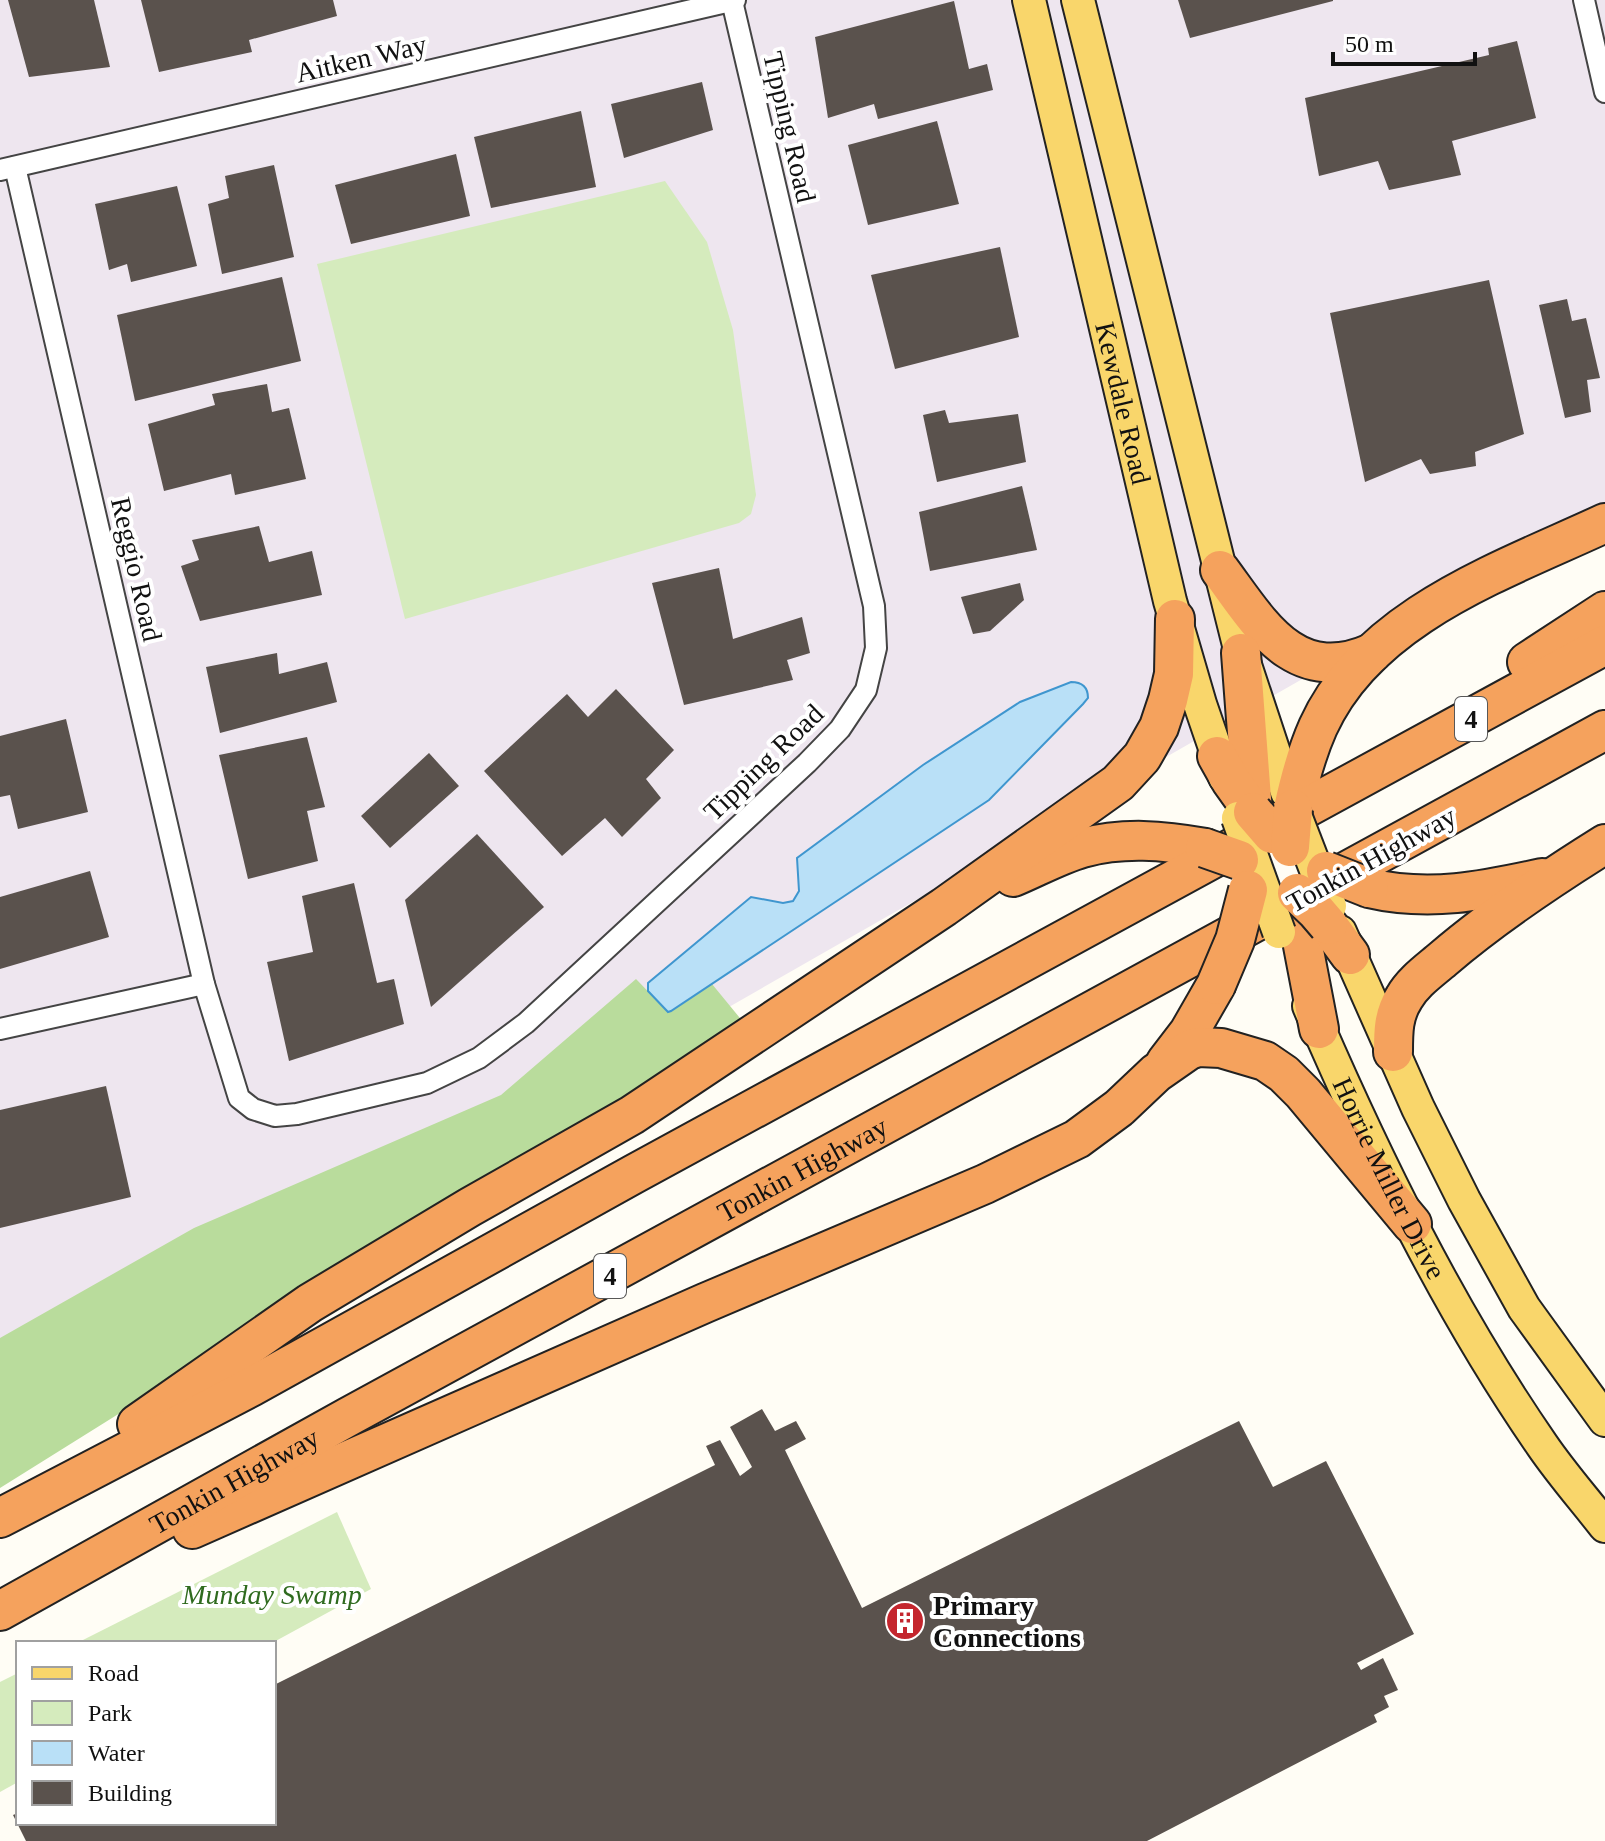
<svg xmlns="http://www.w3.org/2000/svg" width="1605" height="1841" font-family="Georgia,serif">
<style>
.industrial{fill:#eee6ef}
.green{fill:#d5ebbd}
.forest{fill:#b9dc9c}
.water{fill:#b9e0f7;stroke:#3f96cf;stroke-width:2}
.building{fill:#5a524d}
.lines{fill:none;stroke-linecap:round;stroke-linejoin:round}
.minor-casing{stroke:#444;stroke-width:24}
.primary-casing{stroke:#222;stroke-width:36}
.motorway-casing{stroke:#222;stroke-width:42}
.minor{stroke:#fff;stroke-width:20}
.primary{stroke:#f9d66b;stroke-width:32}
.motorway{stroke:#f5a25d;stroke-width:38}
.primary-bridge-casing{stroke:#222;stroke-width:36;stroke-linecap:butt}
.motorway-bridge-casing{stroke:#222;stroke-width:42;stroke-linecap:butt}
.primary-bridge{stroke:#f9d66b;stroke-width:32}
.motorway-bridge{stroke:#f5a25d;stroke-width:38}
.labels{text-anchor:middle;stroke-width:8;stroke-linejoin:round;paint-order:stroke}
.shield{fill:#fff;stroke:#585858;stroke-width:2}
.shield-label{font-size:26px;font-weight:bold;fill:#111}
.street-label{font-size:28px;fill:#111;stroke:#fff}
.park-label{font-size:28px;font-style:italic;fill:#2f6b1f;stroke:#fff}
.poi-label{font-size:28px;font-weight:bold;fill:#111;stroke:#fff;text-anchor:start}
</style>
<rect width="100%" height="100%" fill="#fffdf5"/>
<polygon class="industrial" points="0,0 1605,0 1605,506 409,1190 0,1390"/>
<g class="green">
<polygon points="665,181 707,242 733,330 756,495 751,514 739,523 405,619 317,264"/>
<polygon points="337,1512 371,1589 272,1643 77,1643"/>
<polygon points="18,1673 18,1782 0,1792 0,1682"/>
</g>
<polygon class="forest" points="636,979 668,1012 672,1011 712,984 744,1023 0,1488 0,1338 194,1228 501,1095"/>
<path class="water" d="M1071,682C1082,682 1088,687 1088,698L1083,704L989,800L671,1011L668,1012L648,991V983L751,897L783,903L793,901L799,891L797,858L923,765L1020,702Z"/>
<g class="building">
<polygon points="8,0 94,0 110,67 29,77"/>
<polygon points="141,0 333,0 337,16 249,40 252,52 159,72"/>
<polygon points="1178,0 1333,0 1333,1 1190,38"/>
<polygon points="954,1 969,69 987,64 993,90 878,119 874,104 828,118 815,37"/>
<polygon points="1517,41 1536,118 1452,141 1461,175 1389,190 1378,161 1319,176 1305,98 1489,55 1488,48"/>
<polygon points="702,82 713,130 624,158 611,104"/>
<polygon points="581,111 596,187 491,208 474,137"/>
<polygon points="937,121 959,204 868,225 848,145"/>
<polygon points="456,154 470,216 351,244 335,185"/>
<polygon points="274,165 294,257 222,274 208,204 229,198 225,176"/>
<polygon points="177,186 197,266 131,282 127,264 109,270 95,204"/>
<polygon points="1000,247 1019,337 895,369 871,275"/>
<polygon points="282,277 301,361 135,401 117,315"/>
<polygon points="1489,280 1524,434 1475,452 1476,466 1430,474 1421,459 1365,482 1330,313"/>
<polygon points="1567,299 1572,321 1586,318 1600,378 1587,380 1591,412 1565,418 1539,305"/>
<polygon points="267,384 272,412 289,408 306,479 235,495 231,474 164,491 148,424 215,405 212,394"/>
<polygon points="945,410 949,423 1018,414 1026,462 937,482 923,415"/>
<polygon points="1022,486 1037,550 930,571 919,512"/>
<polygon points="259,526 269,562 312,551 322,595 200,621 181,566 199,560 192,540"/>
<polygon points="719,568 733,639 802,617 810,653 787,660 793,680 684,705 652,583"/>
<polygon points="1020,583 1024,600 990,631 973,634 961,597"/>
<polygon points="277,653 279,674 327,662 337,702 220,733 206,667"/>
<polygon points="616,689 674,750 646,779 661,798 622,837 605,818 562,856 484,771 567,694 588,717"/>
<polygon points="66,719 88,812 18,829 10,795 0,797 0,736"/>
<polygon points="307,737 325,807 307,811 318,861 248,879 219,755"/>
<polygon points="429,753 459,786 390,848 361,816"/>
<polygon points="477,834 544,907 431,1007 405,900"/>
<polygon points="90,871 109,937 0,969 0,897"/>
<polygon points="354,883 377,983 394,979 404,1024 289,1061 267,962 313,952 302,896"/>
<polygon points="106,1086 131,1197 0,1228 0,1110"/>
<polygon points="762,1409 775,1431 796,1421 806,1439 785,1450 862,1608 1239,1421 1273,1487 1326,1461 1414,1634 1357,1663 1361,1670 1383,1658 1398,1690 1384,1696 1389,1707 1374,1715 1377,1722 1147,1841 26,1841 13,1815 18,1813 18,1823 274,1823 274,1685 715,1465 706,1446 720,1440 740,1476 752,1467 730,1427"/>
</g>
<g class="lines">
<g class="minor-casing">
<g id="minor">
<polyline points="1584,0 1605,92"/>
<polyline points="15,167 204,984 239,1098 253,1109 275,1116 297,1114 427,1083 479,1058 526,1023 807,763 840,729 866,690 876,648 874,606 732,1"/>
<polyline points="0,170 735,0"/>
<polyline points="0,1029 204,984"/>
</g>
</g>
<g class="primary-casing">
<g id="primary">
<path id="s1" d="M1029,0L1170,601L1200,704L1225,777"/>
<polyline points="1078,0 1241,653 1287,792"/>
<polyline points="1340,932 1418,1108 1464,1200 1524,1308 1605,1420"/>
<path id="s2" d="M1309,1006C1374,1157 1448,1309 1542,1445C1561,1473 1584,1499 1605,1526"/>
</g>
</g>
<g class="motorway-casing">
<g id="motorway">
<path d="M1220,570C1260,624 1294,687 1372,653"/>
<polyline points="1241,653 1253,812"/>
<polyline points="1527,662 1605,611"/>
<polyline points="1217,756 1231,781 1251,809"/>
<path d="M1293,809C1299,781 1306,754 1318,727C1368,616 1502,571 1605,523"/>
<path d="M1013,877C1035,868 1058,855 1082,848C1123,837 1163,840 1205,848"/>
<polyline points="1316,888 1605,730"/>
<path d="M1369,888C1429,902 1483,891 1542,878"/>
<polyline points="1295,904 1319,1029"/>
<polyline points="1328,925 1350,955"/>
<path d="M1393,1052C1393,1032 1393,1015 1404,998C1413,982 1429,971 1443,959C1493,916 1549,879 1605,844"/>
<polyline points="1166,1062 1189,1032 1216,985"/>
<polyline points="137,1424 310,1303 470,1207 632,1115 944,907 1118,783 1142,757 1159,727 1168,700 1174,674 1175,619"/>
<polyline points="0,1518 251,1387 634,1174 1605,645"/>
<polyline points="192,1529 705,1303 985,1184 1077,1139 1119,1108 1156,1073 1189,1050 1198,1047 1221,1048 1265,1061 1284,1074 1303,1093 1412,1224"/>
<path id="s3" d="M0,1611L348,1417L1255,922"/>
</g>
</g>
<use href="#minor" class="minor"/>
<use href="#primary" class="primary"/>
<use href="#motorway" class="motorway"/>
<g class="primary-bridge-casing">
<g id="primary-bridge">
<polyline points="1293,810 1330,906"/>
<polyline points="1238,818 1279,932"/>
</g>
</g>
<g class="motorway-bridge-casing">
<g id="motorway-bridge">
<polyline points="1253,812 1272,834"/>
<polyline points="1290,847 1293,809"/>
<polyline points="1205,848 1239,860"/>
<polyline points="1326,871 1369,888"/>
<polyline points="1297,893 1316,911 1328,925"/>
<polyline points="1216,985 1235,940 1248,890"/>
</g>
</g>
<use href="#primary-bridge" class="primary-bridge"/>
<use href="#motorway-bridge" class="motorway-bridge"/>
</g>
<defs>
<g id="building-disc" transform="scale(2)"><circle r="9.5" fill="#c4262e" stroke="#fff"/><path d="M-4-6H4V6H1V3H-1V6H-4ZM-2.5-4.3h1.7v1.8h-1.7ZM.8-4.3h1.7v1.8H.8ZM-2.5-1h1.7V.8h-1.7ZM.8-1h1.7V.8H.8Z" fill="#fff"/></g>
</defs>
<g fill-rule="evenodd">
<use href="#building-disc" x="905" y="1621"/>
</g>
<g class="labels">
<g class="shield">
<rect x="1455" y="697" width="32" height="44" rx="6"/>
<rect x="594" y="1254" width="32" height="44" rx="6"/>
</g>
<g class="shield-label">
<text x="1471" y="728">4</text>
<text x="610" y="1285">4</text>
</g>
<g class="street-label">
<text transform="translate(361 58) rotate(-13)" y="10">Aitken Way</text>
<text transform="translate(790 127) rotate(77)" y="10">Tipping Road</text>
<text dy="10" stroke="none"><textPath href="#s1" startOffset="414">Kewdale Road</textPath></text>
<text transform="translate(137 569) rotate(77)" y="10">Reggio Road</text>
<text transform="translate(763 762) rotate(-44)" y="10">Tipping Road</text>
<text transform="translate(1371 859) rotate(-29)" y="10">Tonkin Highway</text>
<text dy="10" stroke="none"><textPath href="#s3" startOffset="916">Tonkin Highway</textPath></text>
<text dy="10" stroke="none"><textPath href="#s2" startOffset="190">Horrie Miller Drive</textPath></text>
<text dy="10" stroke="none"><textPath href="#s3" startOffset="268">Tonkin Highway</textPath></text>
</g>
<g class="park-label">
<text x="272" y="1604">Munday Swamp</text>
</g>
<g class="poi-label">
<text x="933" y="1615">Primary<tspan x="933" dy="32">Connections</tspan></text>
</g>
</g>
<rect x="16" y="1641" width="260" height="184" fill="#ffffff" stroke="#a0a0a0" stroke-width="2"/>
<rect x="32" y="1667" width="40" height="12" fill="#f9d66b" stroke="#a0a0a0" stroke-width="2"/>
<text x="88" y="1681" font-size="24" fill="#111111">Road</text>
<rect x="32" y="1701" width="40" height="24" fill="#d5ebbd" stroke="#a0a0a0" stroke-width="2"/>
<text x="88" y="1721" font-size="24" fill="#111111">Park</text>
<rect x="32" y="1741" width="40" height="24" fill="#b9e0f7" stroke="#a0a0a0" stroke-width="2"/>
<text x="88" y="1761" font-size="24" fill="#111111">Water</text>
<rect x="32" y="1781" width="40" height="24" fill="#5a524d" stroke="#a0a0a0" stroke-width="2"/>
<text x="88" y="1801" font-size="24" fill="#111111">Building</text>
<path d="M1333 52v12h142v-12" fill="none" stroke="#111111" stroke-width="4"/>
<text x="1345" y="52" font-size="24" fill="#111111" stroke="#ffffff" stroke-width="6" paint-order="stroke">50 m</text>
</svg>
